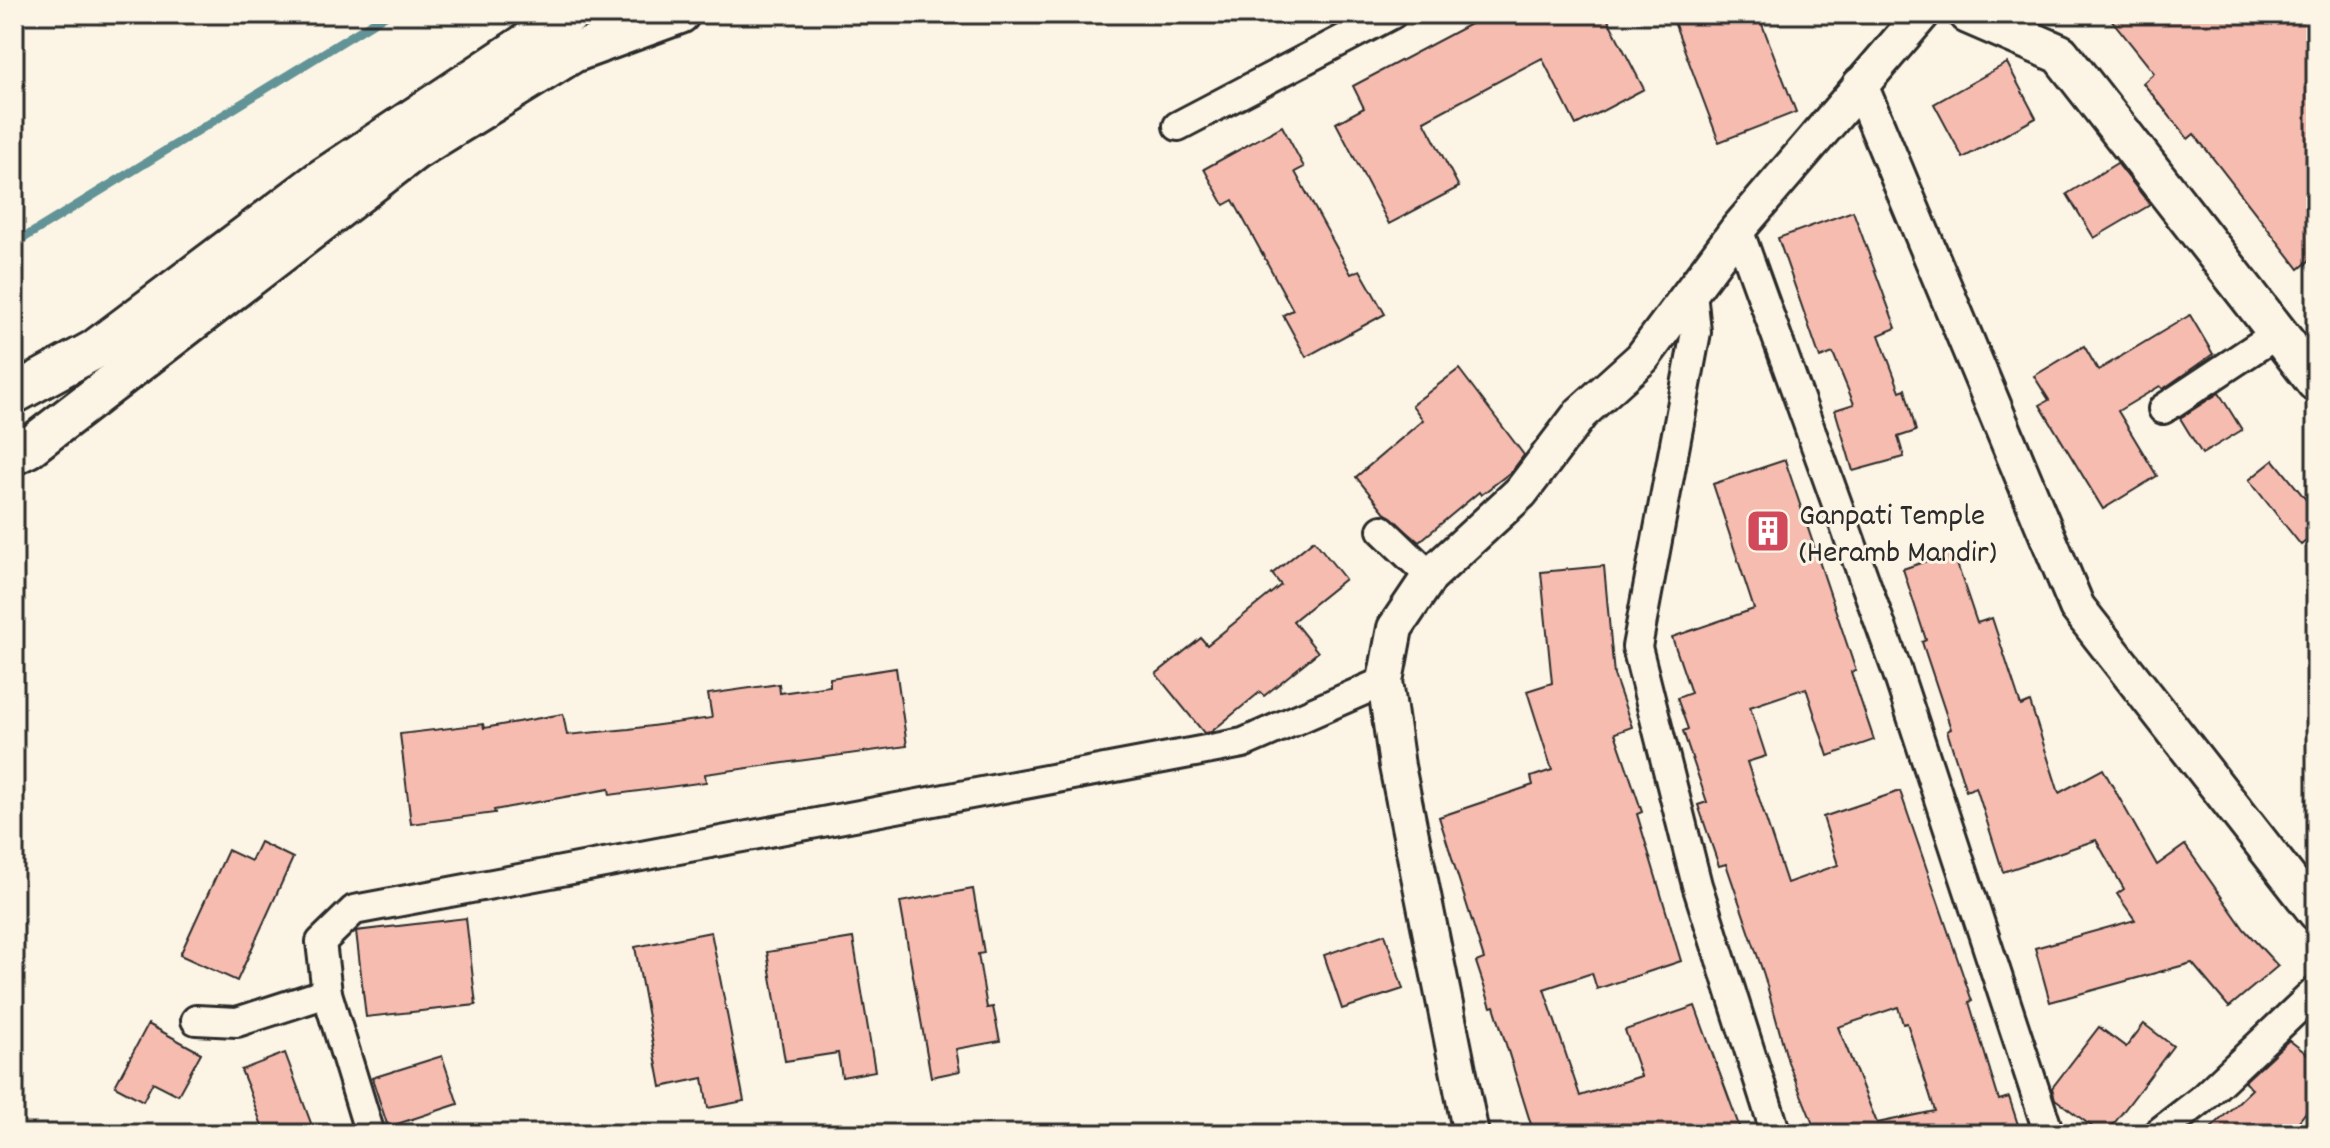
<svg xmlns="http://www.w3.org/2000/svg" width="2330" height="1148" font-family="Dekko,sans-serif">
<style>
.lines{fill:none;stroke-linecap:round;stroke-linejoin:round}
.stream{stroke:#629396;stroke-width:9}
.building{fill:#f6bcb0;stroke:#2b2b2b;stroke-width:2;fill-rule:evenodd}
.minor-casing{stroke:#2b2b2b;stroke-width:34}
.tertiary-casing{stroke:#2b2b2b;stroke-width:40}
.secondary-casing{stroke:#2b2b2b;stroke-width:44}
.minor{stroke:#fcf5e5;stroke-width:28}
.tertiary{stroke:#fcf5e5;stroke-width:34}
.secondary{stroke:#fcf5e5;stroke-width:38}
.labels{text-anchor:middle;stroke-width:6;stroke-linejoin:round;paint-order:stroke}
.poi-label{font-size:32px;fill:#2b2b2b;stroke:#fcf5e5;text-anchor:start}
</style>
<rect width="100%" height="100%" fill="#fcf5e5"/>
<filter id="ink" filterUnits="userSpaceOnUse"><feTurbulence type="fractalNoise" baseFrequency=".0125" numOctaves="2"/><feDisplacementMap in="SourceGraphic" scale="16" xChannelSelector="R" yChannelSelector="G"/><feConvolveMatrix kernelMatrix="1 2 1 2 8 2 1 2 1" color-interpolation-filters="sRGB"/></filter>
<g filter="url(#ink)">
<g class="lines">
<polyline class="stream" points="14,244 387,14"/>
</g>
<g class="building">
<polygon points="1489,14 1605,14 1644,89 1576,125 1542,58 1424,121 1459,187 1389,224 1336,123 1364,108 1353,86"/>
<polygon points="1671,14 1758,14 1796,112 1719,142"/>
<polygon points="2107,14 2316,14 2316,255 2299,269 2194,134 2188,139 2143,83 2154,73"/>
<polygon points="2007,63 2036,118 1963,158 1934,104"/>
<polygon points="1282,126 1304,167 1295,172 1351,274 1360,270 1385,314 1306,357 1283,315 1293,310 1233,200 1224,205 1204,169"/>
<polygon points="2117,163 2150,205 2094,238 2067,194"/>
<polygon points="1853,211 1896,328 1879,335 1900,391 1905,389 1916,431 1898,437 1904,457 1853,471 1835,410 1854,404 1833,353 1820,358 1778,238"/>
<polygon points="2190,315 2213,354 2163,389 2160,386 2118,411 2157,476 2103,509 2040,405 2049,400 2034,376 2084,346 2098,370"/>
<polygon points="1459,369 1524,455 1512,471 1481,495 1479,492 1419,542 1386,514 1356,477 1423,420 1412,405"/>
<polygon points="2219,393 2242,430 2202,454 2180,418"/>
<path d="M1785,460L1856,671L1851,672L1874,740L1828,756L1806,688L1750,707L1766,756L1747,762L1787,883L1838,865L1823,817L1900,791L1972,1001L1969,1002L1999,1100L2009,1097L2021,1134H1817L1788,1062L1764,975L1726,864L1719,866L1698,805L1707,802L1683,731L1688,729L1677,698L1691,693L1672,637L1754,609L1713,484ZM1898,1007L1903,1024L1907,1023L1935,1111L1877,1123L1838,1027Z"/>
<polygon points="2274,460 2316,512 2316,533 2301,545 2249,480"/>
<polygon points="1314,540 1345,579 1293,621 1318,652 1264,696 1260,692 1211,732 1204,733 1156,674 1201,638 1207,645 1281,585 1272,574"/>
<polygon points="1953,552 1977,623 1992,618 2021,706 2030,702 2059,793 2103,769 2157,865 2185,845 2244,929 2278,966 2229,1007 2192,963 2050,1002 2035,948 2135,920 2117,894 2124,889 2096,840 2003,872 1976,787 1966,791 1947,731 1951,729 1922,642 1926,640 1903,569"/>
<polygon points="1604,566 1614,675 1632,727 1615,733 1642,812 1637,814 1681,961 1597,989 1592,973 1544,989 1580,1096 1641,1076 1625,1030 1695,1006 1742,1134 1534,1134 1494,1006 1491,1007 1476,962 1484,959 1439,817 1533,785 1531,777 1552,770 1527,691 1552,683 1541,572"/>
<polygon points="896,668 907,746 705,774 706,782 610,795 609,789 494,810 495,813 411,824 400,734 483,724 484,728 563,714 567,735 629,729 712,718 708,694 779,684 780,693 830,686 830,678"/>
<polygon points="260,842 293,858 237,981 180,955 228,850 251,861"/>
<polygon points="973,889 984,953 978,954 987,1008 993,1007 1000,1041 956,1049 960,1071 931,1077 900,902"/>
<polygon points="466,918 476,1005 366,1017 356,931"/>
<polygon points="711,932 744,1101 708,1108 703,1078 661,1087 635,947"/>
<polygon points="1385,934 1403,989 1342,1009 1324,955"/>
<polygon points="853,938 875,1071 842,1077 838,1053 785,1061 767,952"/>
<polygon points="148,1024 201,1053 178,1095 153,1082 143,1101 115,1086"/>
<polygon points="2144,1024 2173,1046 2106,1134 2102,1134 2055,1099 2052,1088 2099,1027 2126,1047"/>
<polygon points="2289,1040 2316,1061 2316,1099 2289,1134 2205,1134 2252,1089 2244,1082"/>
<polygon points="285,1053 315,1134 265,1134 248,1087 241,1070"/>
<polygon points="442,1056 458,1104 388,1127 372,1078"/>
</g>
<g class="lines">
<g class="minor-casing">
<g id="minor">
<polyline points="1178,126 1392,14"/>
<polyline points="1738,229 1896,668 2049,1134"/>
<polyline points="1692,291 1696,332 1637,647 1697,885 1776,1134"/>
<polyline points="2163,409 2278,333"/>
<polyline points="1382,530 1430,576"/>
<polyline points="196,1020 237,1022 327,993"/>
<polyline points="370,1134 327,993 321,942 354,910 1243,743 1385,681"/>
<polyline points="2157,1134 2201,1100 2316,991"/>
</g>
</g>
<g class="tertiary-casing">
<g id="tertiary">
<polyline points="1860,85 2077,607 2316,913"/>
<polyline points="1471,1134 1397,766 1385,681 1395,628 1430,576 1521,492 1581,413 1642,358 1738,229 1922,14"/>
</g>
</g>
<g class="secondary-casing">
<g id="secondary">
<polyline points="1968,14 2060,54 2316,382"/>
<polyline points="14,394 94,350 320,180 570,14"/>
<polyline points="14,455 28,448 414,151 573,53 680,14"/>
</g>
</g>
<use href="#minor" class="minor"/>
<use href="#tertiary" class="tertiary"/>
<use href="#secondary" class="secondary"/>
</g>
</g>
<defs>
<g id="building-square" transform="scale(2.3)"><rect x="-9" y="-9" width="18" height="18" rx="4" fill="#d1495b" stroke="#fcf5e5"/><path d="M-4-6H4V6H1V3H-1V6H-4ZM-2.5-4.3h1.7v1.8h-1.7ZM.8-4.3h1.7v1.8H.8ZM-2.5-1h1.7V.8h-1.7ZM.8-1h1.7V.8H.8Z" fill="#fff"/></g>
</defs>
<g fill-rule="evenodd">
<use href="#building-square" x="1768" y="531"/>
</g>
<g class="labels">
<g class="poi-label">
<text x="1799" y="524">Ganpati Temple<tspan x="1799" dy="37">(Heramb Mandir)</tspan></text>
</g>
</g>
<rect width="2330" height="1148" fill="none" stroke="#fcf5e5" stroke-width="48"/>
<rect x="24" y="24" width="2282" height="1100" fill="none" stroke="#2b2b2b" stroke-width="3" filter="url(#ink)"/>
</svg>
